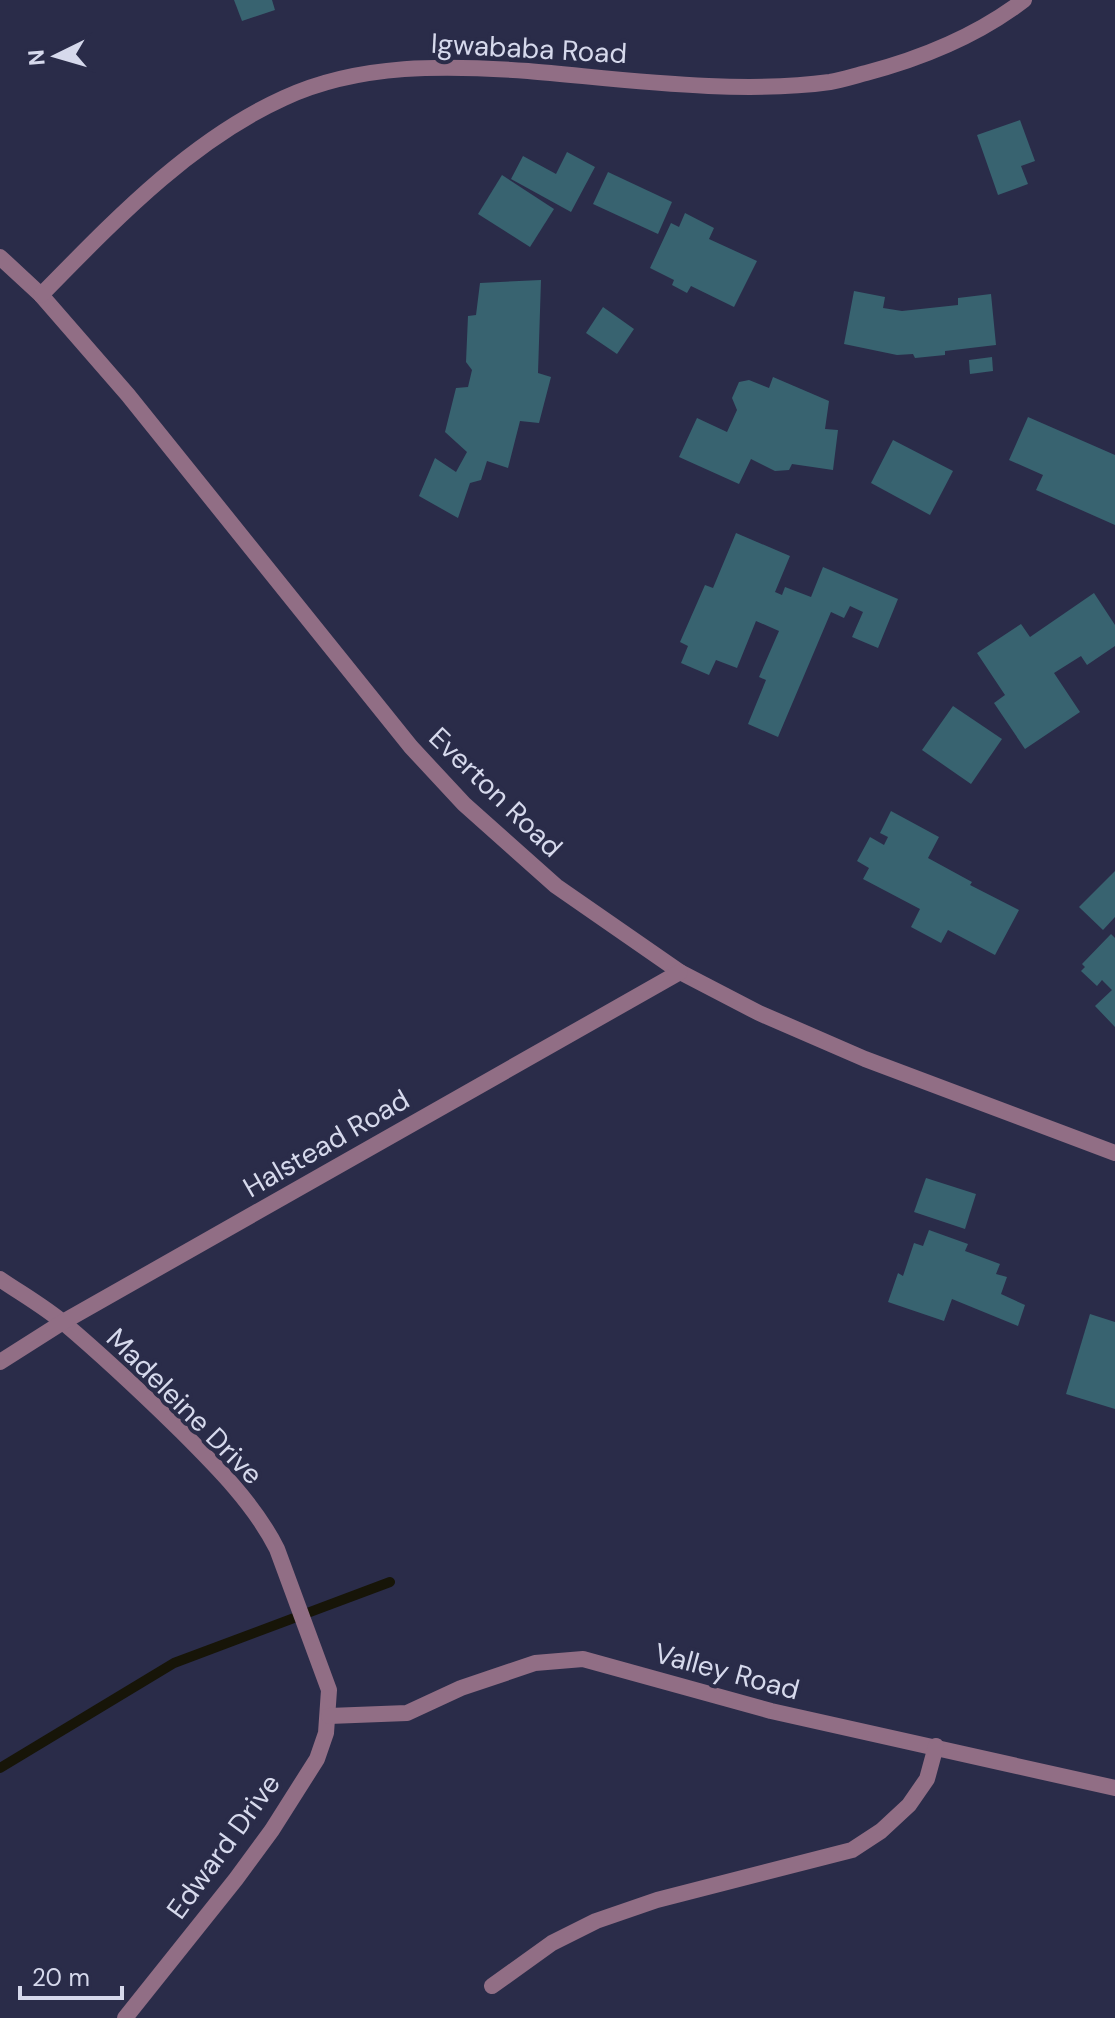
<svg xmlns="http://www.w3.org/2000/svg" width="1115" height="2018" font-family="'DM Sans',sans-serif">
<style>
.lines{fill:none;stroke-linecap:round;stroke-linejoin:round}
.stream{stroke:#171508;stroke-width:10}
.building{fill:#386370}
.minor{stroke:#916e85;stroke-width:16}
.labels{text-anchor:middle;stroke-width:8;stroke-linejoin:round;paint-order:stroke}
.street-label{font-size:28px;fill:#d6d9ec;stroke:#2a2c49}
</style>
<rect width="100%" height="100%" fill="#2a2c49"/>
<g class="lines">
<polyline class="stream" points="0,1768 174,1663 390,1582"/>
</g>
<g class="building">
<polygon points="234,0 272,0 275,10 242,21"/>
<polygon points="1020,120 1035,161 1021,166 1028,184 998,195 977,135"/>
<polygon points="567,152 595,167 571,212 511,179 523,156 556,174"/>
<polygon points="608,172 672,202 658,234 593,204"/>
<polygon points="502,175 554,209 530,247 478,214"/>
<polygon points="685,213 714,228 709,239 757,261 734,307 691,286 687,293 672,285 674,280 650,268 671,223 679,227"/>
<polygon points="541,280 538,373 551,377 539,423 520,421 508,468 487,461 481,480 470,483 458,518 419,496 435,458 456,472 467,452 445,432 456,388 468,387 472,370 466,362 468,316 476,315 480,283"/>
<polygon points="854,291 885,297 883,308 902,311 958,305 958,298 991,294 996,345 945,351 945,355 915,358 913,354 897,355 844,344"/>
<polygon points="603,307 634,329 617,354 586,333"/>
<polygon points="992,357 993,371 970,374 969,360"/>
<polygon points="773,377 829,401 825,429 838,430 833,470 792,464 789,470 775,471 751,459 739,484 679,457 697,418 727,432 737,410 732,398 739,382 749,380 769,388"/>
<polygon points="1028,417 1115,455 1115,525 1036,490 1043,475 1009,460"/>
<polygon points="893,440 953,471 930,515 871,483"/>
<polygon points="736,533 790,556 775,592 782,595 785,587 811,597 823,567 898,599 878,648 852,637 863,612 850,606 844,618 831,612 778,737 748,724 766,680 759,677 779,631 756,621 737,668 716,660 709,675 681,663 688,646 680,642 705,585 713,588"/>
<polygon points="1094,593 1115,625 1115,646 1087,665 1081,656 1054,673 1080,712 1025,749 994,703 1005,695 977,653 1021,624 1030,637"/>
<polygon points="953,706 1002,739 971,784 922,750"/>
<polygon points="891,811 939,837 928,858 972,882 970,885 1019,910 995,955 948,930 941,943 911,927 920,909 863,879 869,868 857,861 870,837 884,845 888,837 880,833"/>
<polygon points="1115,871 1115,917 1103,930 1079,907"/>
<polygon points="1111,934 1115,938 1115,1027 1095,1006 1112,990 1102,980 1097,986 1081,971 1085,967 1082,964"/>
<polygon points="926,1178 976,1194 965,1229 914,1212"/>
<polygon points="929,1230 968,1244 965,1251 1000,1264 996,1274 1007,1277 1001,1294 1025,1305 1018,1326 952,1299 944,1321 888,1302 898,1273 903,1276 914,1243 923,1246"/>
<polygon points="1090,1314 1115,1322 1115,1409 1066,1394"/>
</g>
<g class="lines">
<g class="minor">
<polyline points="0,257 41,295 128,395 411,747 464,804 556,886 680,972 759,1013 865,1059 1115,1153"/>
<path d="M41,295C113,222 189,141 284,98C359,63 448,65 528,71C623,79 736,95 830,82C842,80 854,76 866,73C923,58 977,36 1024,0"/>
<path d="M0,1279C22,1294 45,1307 65,1324C104,1357 141,1392 177,1427C214,1464 254,1503 277,1549L329,1690L326,1733L317,1759L272,1830L236,1879L125,2018"/>
<polyline points="0,1362 63,1322 680,972"/>
<polyline points="329,1716 407,1713 461,1688 535,1663 583,1659 771,1711 1115,1788"/>
<polyline points="492,1986 552,1943 596,1921 657,1900 852,1850 881,1831 909,1805 927,1779 936,1746"/>
</g>
</g>
<g class="labels">
<g class="street-label">
<text transform="translate(529 48) rotate(3)" y="10">Igwababa Road</text>
<text transform="translate(496 792) rotate(44)" y="10">Everton Road</text>
<text transform="translate(326 1143) rotate(-30)" y="10">Halstead Road</text>
<text transform="translate(185 1406) rotate(45)" y="10">Madeleine Drive</text>
<text transform="translate(727 1671) rotate(15)" y="10">Valley Road</text>
<text transform="translate(223 1846) rotate(-54)" y="10">Edward Drive</text>
</g>
</g>
<g transform="translate(56 56) rotate(265)" stroke="#2a2c49" stroke-width="6" paint-order="stroke">
<path d="M0-6L14 30L0 20L-14 30Z" fill="#d6d9ec"/>
<text y="-12" font-size="22" font-weight="bold" text-anchor="middle" fill="#d6d9ec">N</text>
</g>
<path d="M20 1986v12h102v-12" fill="none" stroke="#d6d9ec" stroke-width="4"/>
<text x="32" y="1986" font-size="24" fill="#d6d9ec" stroke="#2a2c49" stroke-width="6" paint-order="stroke">20 m</text>
</svg>
